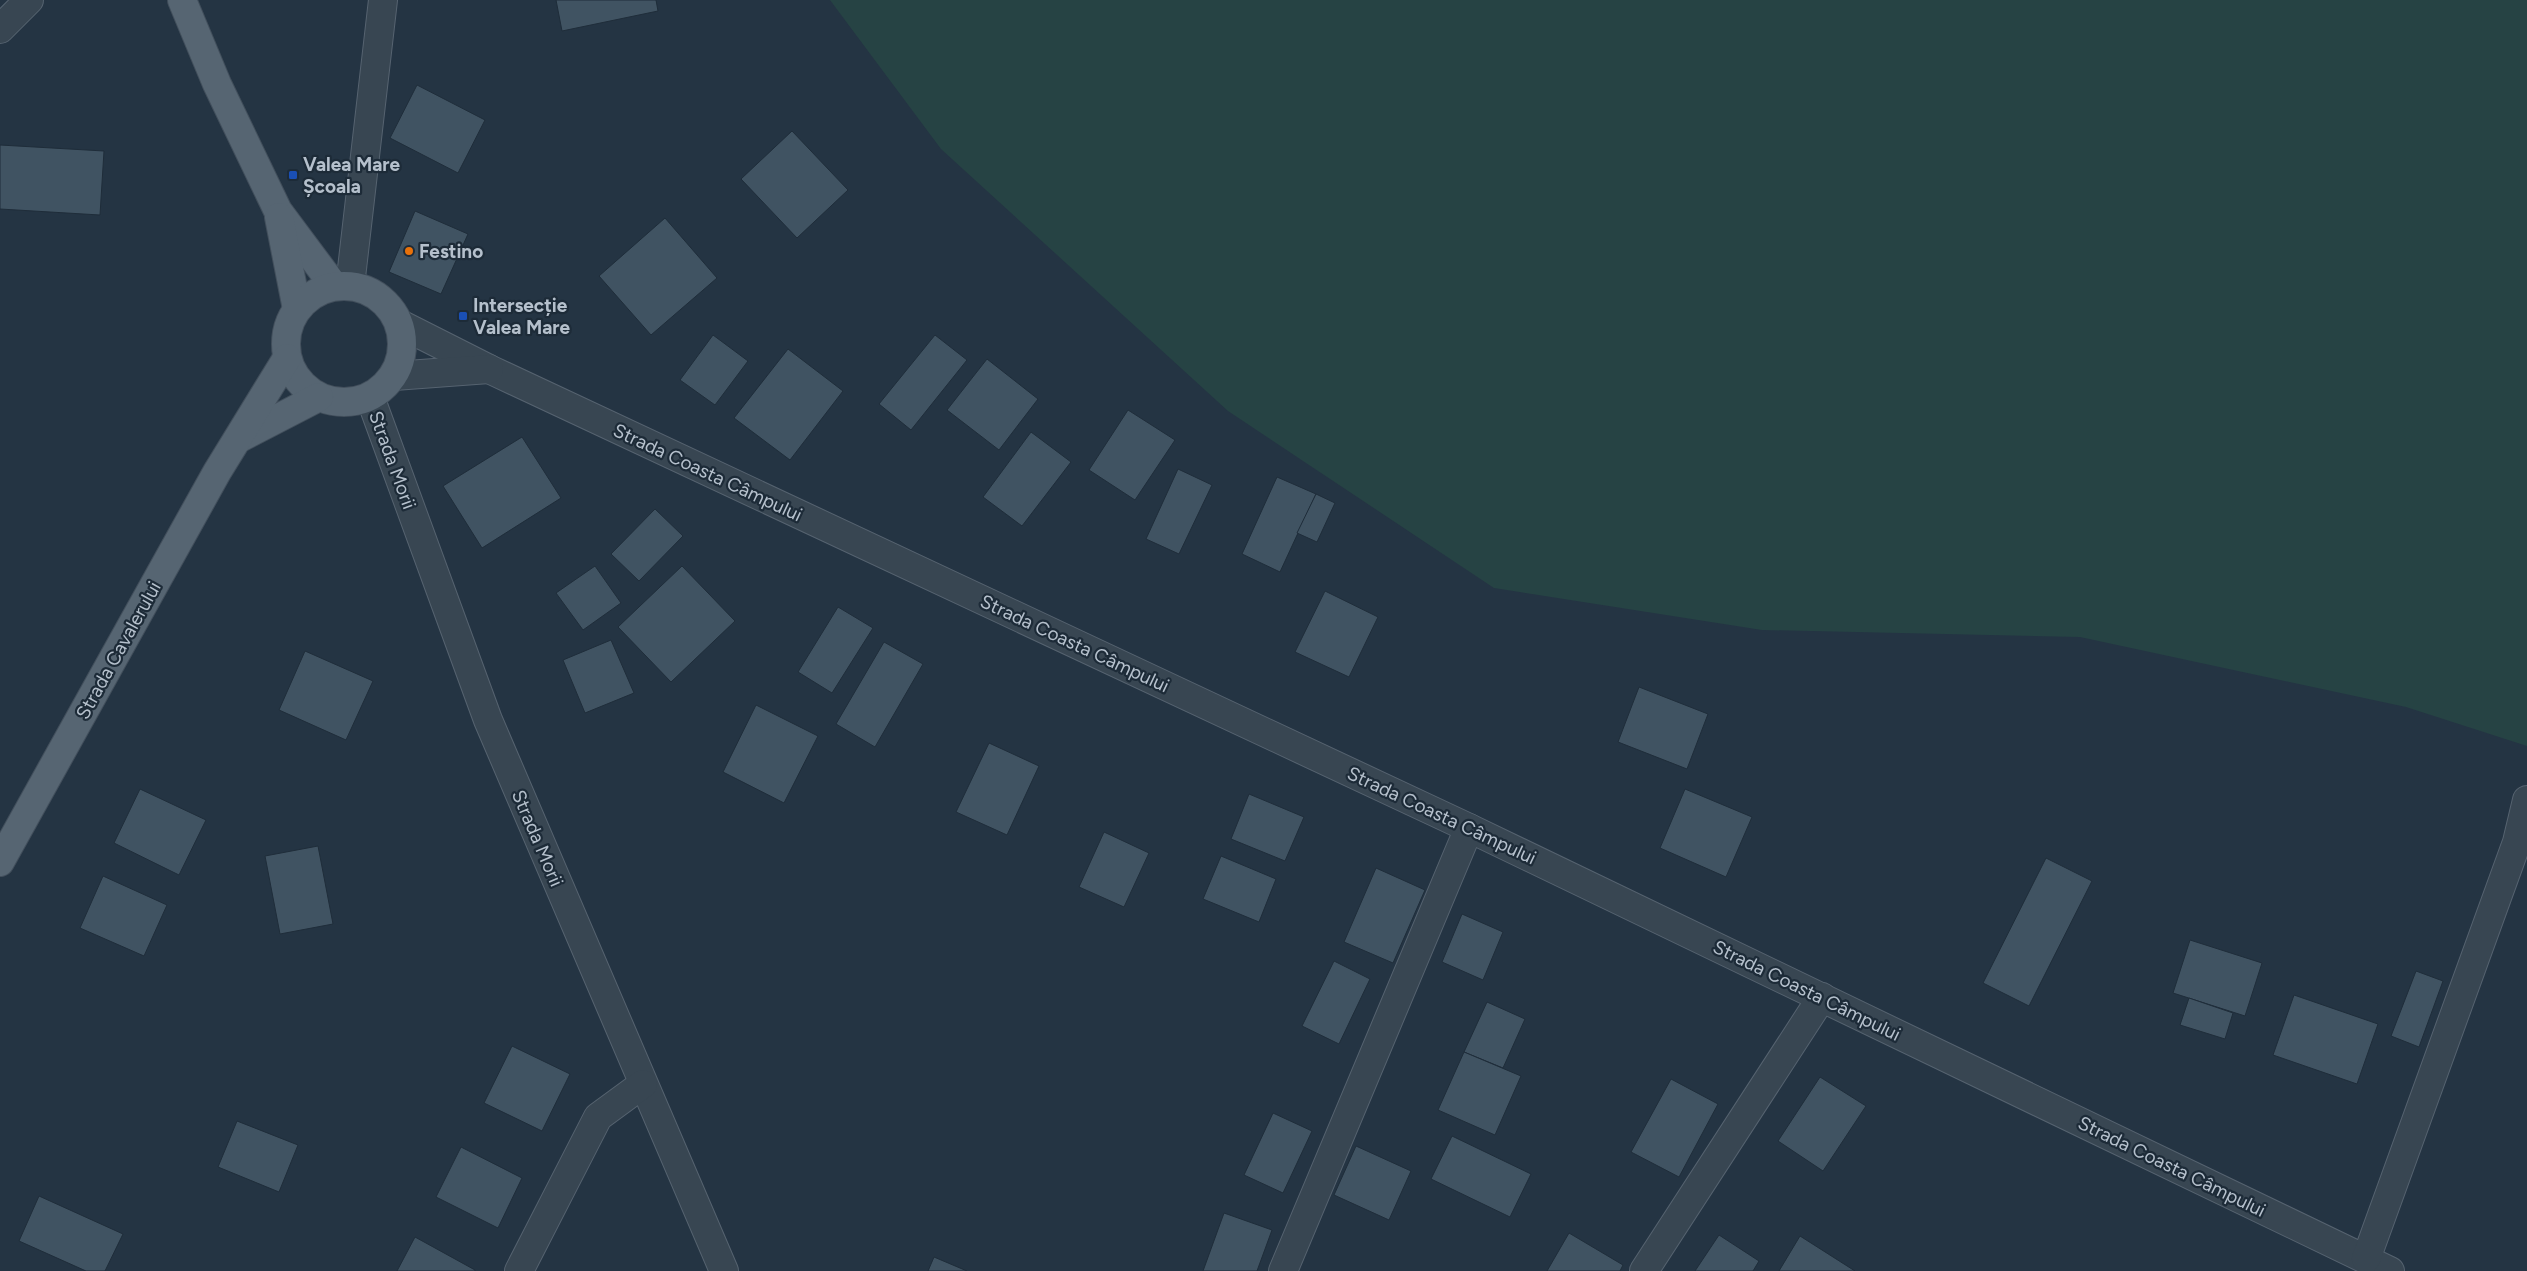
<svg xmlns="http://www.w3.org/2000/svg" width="2527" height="1271" font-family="Figtree,sans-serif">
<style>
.green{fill:#264344}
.building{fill:#405362;stroke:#1f2d3a}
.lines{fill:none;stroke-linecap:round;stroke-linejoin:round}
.minor-casing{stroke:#566370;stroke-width:30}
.major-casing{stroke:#424f5c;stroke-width:30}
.minor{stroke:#384652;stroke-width:28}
.major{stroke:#566572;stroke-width:28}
.transit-dot{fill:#1a4fb4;stroke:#1d2b38;stroke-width:2}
.food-dot{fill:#e8710a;stroke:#1d2b38;stroke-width:2}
.labels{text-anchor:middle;stroke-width:4.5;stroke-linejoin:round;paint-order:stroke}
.poi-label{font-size:19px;font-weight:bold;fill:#b5c0cc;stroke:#1d2b38;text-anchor:start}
.street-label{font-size:19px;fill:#b5c0cc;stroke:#1d2b38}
</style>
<rect width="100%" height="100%" fill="#243443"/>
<polygon class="green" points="830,0 2527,0 2527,746 2406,707 2080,637 1762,630 1494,588 1228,411 941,149"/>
<g class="building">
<polygon points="556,0 656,0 658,11 562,31"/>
<polygon points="417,85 485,120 458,173 390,138"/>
<polygon points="792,131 848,190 797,238 741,179"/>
<polygon points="0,145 104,151 100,215 0,209"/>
<polygon points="415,211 468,234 441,294 389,272"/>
<polygon points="665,218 717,278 651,335 599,276"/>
<polygon points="713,335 748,361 715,405 680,380"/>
<polygon points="935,335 967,360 911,430 879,404"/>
<polygon points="788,349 843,391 790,460 734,418"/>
<polygon points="987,359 1038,399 999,450 947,410"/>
<polygon points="1128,410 1175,440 1135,500 1089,470"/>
<polygon points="1031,432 1071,462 1022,526 983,497"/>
<polygon points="522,437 561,498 482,548 443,486"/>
<polygon points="1178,469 1212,485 1179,554 1146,539"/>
<polygon points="1277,477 1316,494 1280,572 1242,554"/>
<polygon points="1316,494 1335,503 1317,542 1297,533"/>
<polygon points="655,509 683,536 639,581 611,554"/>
<polygon points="595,566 621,603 583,630 556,593"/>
<polygon points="682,566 735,621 671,682 618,627"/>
<polygon points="1325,591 1378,617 1349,677 1295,652"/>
<polygon points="838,607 873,628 832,693 798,672"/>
<polygon points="611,640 634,693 585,713 563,660"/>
<polygon points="884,642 923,664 875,747 836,724"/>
<polygon points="305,651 373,681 346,740 279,710"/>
<polygon points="1639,687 1708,714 1687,769 1618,742"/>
<polygon points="756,705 818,736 784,803 723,772"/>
<polygon points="989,743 1039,766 1007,835 956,812"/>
<polygon points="140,789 206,820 179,875 114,843"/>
<polygon points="1685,789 1752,817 1726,877 1660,848"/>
<polygon points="1249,794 1304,817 1285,861 1231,839"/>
<polygon points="1104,832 1149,853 1124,907 1079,887"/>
<polygon points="318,846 333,924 280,934 265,856"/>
<polygon points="1221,856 1276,879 1259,922 1203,899"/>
<polygon points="2046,858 2092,881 2029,1006 1983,983"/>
<polygon points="1376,868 1425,890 1393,963 1344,942"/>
<polygon points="103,876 167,905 144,956 80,928"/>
<polygon points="1462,914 1503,932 1483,980 1442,962"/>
<polygon points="2190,940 2262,963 2245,1016 2173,993"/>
<polygon points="1334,961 1370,979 1339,1044 1302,1026"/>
<polygon points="2416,971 2443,981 2419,1047 2391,1036"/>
<polygon points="2294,995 2378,1024 2357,1084 2273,1055"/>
<polygon points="2189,998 2233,1013 2225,1039 2180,1025"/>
<polygon points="1487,1002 1525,1019 1503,1068 1464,1052"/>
<polygon points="512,1046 570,1074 542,1131 484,1103"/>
<polygon points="1464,1052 1521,1076 1495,1135 1438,1110"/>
<polygon points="1820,1077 1866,1106 1823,1171 1778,1141"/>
<polygon points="1671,1079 1718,1104 1679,1177 1631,1152"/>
<polygon points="1273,1113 1312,1131 1283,1193 1244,1175"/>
<polygon points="237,1121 298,1145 279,1192 218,1167"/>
<polygon points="1452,1136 1531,1174 1510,1217 1431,1179"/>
<polygon points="1356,1146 1411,1171 1389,1220 1334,1195"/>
<polygon points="461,1147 522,1178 498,1228 436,1197"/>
<polygon points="39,1196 123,1234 105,1271 86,1271 19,1241"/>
<polygon points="1224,1213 1272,1230 1257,1271 1203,1271"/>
<polygon points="1569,1233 1623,1265 1620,1271 1547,1271"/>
<polygon points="1719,1235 1759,1261 1753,1271 1695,1271"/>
<polygon points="1800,1236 1855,1271 1779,1271"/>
<polygon points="415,1237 475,1270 475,1271 397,1271"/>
<polygon points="934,1257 967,1271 928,1271"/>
</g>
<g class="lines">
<g class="minor-casing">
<g id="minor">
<polyline points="0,29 29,0"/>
<polyline points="350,286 383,0"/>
<polyline points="400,324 489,369 1469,828 2390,1271"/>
<polyline points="394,376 489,369"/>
<polyline points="370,397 488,720 724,1271"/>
<polyline points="2366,1259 2517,842 2527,800"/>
<polyline points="519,1271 598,1117 643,1084"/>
<polyline points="1283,1271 1469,828"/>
<polyline points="1644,1271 1822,997"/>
</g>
</g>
<g class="major-casing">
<g id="major">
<polyline points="182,0 217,84 278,211 334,286"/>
<polyline points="279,217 297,309"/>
<circle cx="344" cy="344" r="58"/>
<polyline points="238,439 319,397"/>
<polyline points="0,862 217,472 287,358"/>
</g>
</g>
<use href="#minor" class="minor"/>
<use href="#major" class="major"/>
</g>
<g class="transit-dot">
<rect x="288" y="170" width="10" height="10" rx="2.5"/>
<rect x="458" y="311" width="10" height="10" rx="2.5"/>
</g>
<circle class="food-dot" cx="409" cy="251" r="5"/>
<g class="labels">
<g class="poi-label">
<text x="303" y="171">Valea Mare<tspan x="303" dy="22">Școala</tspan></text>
<text x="419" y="258">Festino</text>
<text x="473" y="312">Intersecție<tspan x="473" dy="22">Valea Mare</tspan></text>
</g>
<g class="street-label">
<text transform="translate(393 460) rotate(70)" y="7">Strada Morii</text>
<text transform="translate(708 472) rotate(25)" y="7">Strada Coasta Câmpului</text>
<text transform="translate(1075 643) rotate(25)" y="7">Strada Coasta Câmpului</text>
<text transform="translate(118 650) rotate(-61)" y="7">Strada Cavalerului</text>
<text transform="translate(1442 815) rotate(25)" y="7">Strada Coasta Câmpului</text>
<text transform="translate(538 838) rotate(67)" y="7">Strada Morii</text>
<text transform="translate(1807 990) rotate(26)" y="7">Strada Coasta Câmpului</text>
<text transform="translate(2172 1166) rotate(26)" y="7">Strada Coasta Câmpului</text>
</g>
</g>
</svg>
